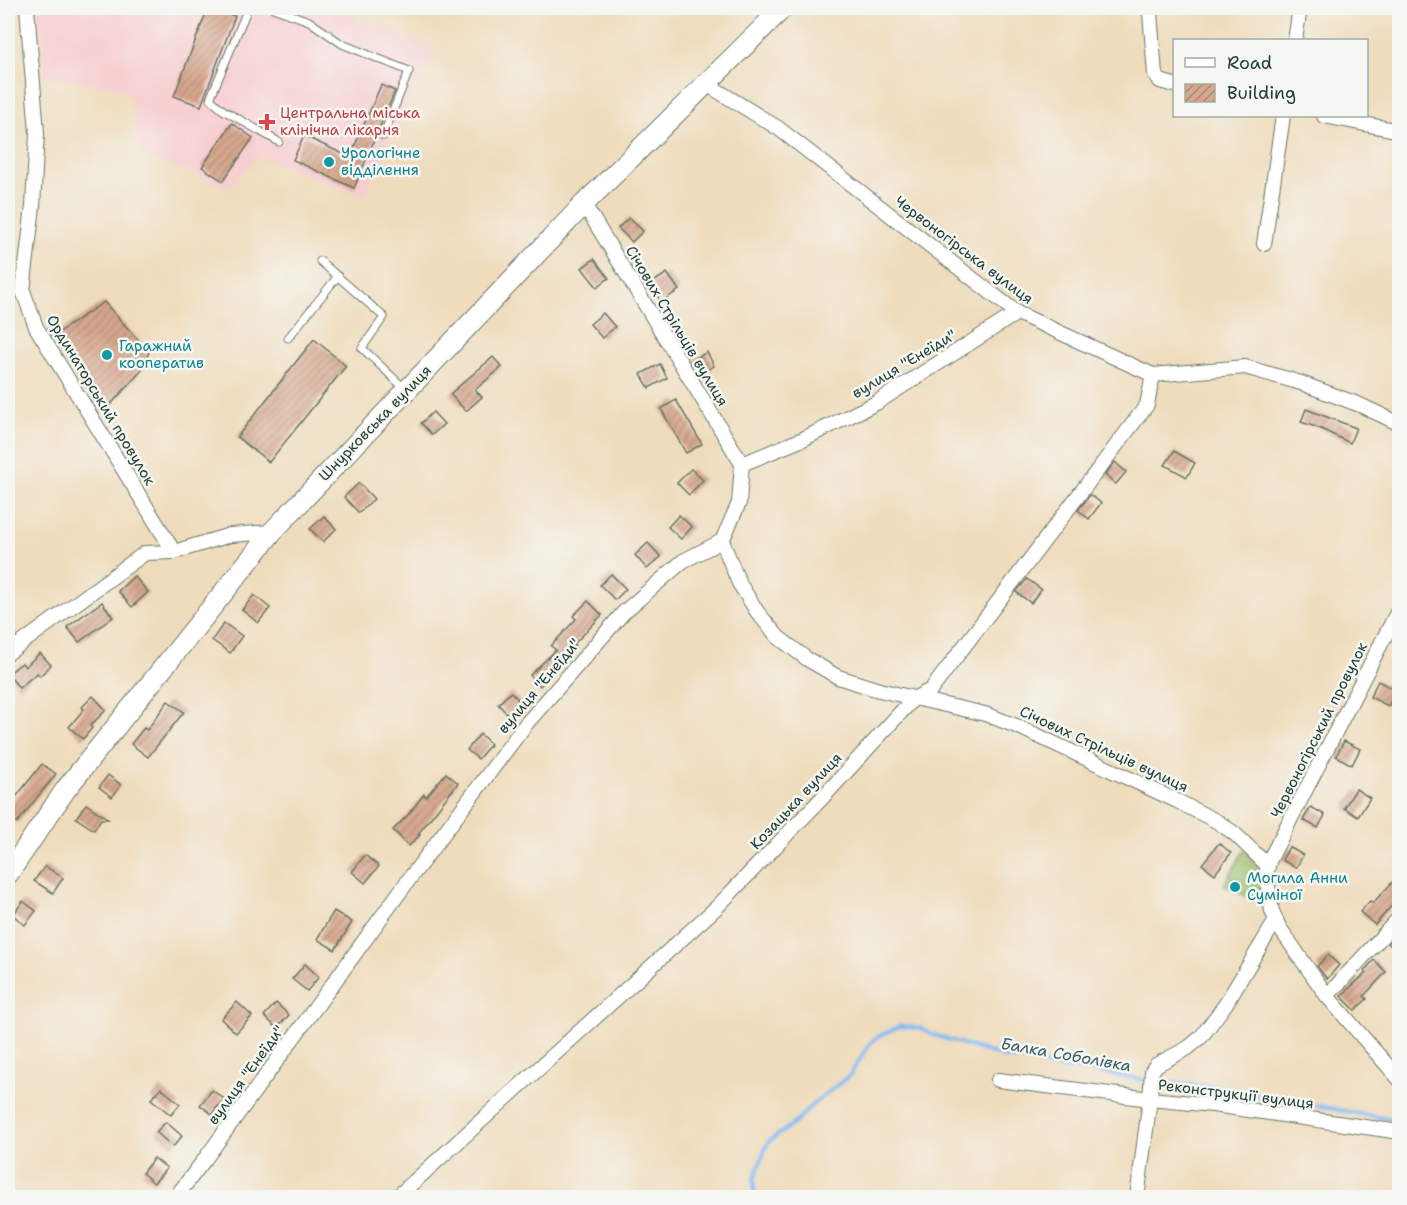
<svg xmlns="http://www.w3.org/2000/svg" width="1407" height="1205" font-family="'Shantell Sans',sans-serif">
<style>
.built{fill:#f7cfd1}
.grass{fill:url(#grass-tufts);stroke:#5e7e4f;stroke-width:1.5}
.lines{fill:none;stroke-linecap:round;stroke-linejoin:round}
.stream{stroke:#84b9f2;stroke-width:4}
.building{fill:url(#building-hatch)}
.lane-casing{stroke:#687564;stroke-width:9}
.street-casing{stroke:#687564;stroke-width:16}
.secondary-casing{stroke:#687564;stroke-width:22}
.lane{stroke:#fff;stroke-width:7}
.street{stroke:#fff;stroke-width:14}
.secondary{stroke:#fff;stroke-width:20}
.health-dot{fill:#e0444e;stroke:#f6f6f2;stroke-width:2}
.culture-dot{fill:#0f9aa8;stroke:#f6f6f2;stroke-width:2}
.labels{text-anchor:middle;stroke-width:5;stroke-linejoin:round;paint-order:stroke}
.health-label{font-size:15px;fill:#be3a42;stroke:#f6f6f2;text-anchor:start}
.culture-label{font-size:15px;fill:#0d838f;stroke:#f6f6f2;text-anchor:start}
.street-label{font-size:15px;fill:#1f3d34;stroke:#f6f6f2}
.water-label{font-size:16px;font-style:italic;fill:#385c64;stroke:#f6f6f2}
</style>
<defs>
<pattern id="grass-tufts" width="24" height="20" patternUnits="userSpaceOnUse" patternTransform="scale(1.5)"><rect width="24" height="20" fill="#9ec06a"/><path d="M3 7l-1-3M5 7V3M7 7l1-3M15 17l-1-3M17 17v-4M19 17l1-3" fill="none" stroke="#809d58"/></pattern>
<pattern id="building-hatch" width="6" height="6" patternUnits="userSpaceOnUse" patternTransform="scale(1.5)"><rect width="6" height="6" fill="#d7a78d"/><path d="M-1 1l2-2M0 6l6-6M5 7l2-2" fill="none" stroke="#ae8974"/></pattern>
</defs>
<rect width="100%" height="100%" fill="#f6f6f2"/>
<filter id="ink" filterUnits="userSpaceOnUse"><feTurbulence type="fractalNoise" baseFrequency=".0167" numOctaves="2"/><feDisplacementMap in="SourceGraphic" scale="12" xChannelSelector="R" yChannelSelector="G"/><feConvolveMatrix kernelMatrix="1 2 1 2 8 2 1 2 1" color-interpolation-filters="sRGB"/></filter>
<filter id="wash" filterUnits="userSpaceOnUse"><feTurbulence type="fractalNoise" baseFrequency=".008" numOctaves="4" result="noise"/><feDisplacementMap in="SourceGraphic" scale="24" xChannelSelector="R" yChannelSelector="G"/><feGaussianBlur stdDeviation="1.35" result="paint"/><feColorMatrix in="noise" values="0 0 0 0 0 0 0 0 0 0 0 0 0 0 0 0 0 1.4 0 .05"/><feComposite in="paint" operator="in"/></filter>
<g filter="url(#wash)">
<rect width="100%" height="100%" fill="#efdcbc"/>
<polygon class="built" points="35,8 332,8 435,48 364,197 258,156 228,189 185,170 140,154 129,91 44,76"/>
<path class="grass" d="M1244,850C1263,868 1261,875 1266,901L1263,905L1224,885Z"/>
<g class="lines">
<g class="stream">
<polyline points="1155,1081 1213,1087 1400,1121"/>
<polyline points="754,1198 754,1179 768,1142 796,1122 812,1105 850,1075 870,1043 879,1036 900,1026 920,1028 934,1035 1007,1058 1033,1061 1056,1068 1080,1069 1145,1080"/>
</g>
</g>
<g id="blocks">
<g class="building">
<polygon points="208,8 235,16 201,106 174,96"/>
<polygon points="381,85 395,91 354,188 293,160 304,136 350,157"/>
<polygon points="232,123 253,138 223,181 202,167"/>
<polygon points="629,218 643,231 632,242 618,228"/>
<polygon points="594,259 609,278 597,287 582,268"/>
<polygon points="667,273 679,290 661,302 650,284"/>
<polygon points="104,302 149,352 141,371 104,412 68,358 55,335"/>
<polygon points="603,313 615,327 602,338 590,324"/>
<polygon points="314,339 346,366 269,462 237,437"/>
<polygon points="707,352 714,366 701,374 693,360"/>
<polygon points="493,357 502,367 475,390 482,397 466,411 450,394"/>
<polygon points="660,364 667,378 649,388 641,374"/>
<polygon points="676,400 702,444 686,453 661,409"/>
<polygon points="1306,409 1356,428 1350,443 1319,428 1301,422"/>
<polygon points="433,412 444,424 432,435 421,423"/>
<polygon points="1174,451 1195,463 1187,477 1165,465"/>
<polygon points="1115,462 1126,472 1116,484 1105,475"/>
<polygon points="691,469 703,480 689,495 677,483"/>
<polygon points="359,483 374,499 359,513 344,497"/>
<polygon points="1090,495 1101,503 1089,519 1078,510"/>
<polygon points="679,515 692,527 681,539 668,527"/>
<polygon points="324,516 336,529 323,542 310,529"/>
<polygon points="648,543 661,557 647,569 635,555"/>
<polygon points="611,574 626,589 615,600 600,585"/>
<polygon points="134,576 148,592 132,607 118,591"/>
<polygon points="1027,579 1041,589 1031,603 1016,592"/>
<polygon points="254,595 270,608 258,623 242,610"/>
<polygon points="588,601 602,615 574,644 575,645 554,668 556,670 540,686 530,675 556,650 551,646 576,619 573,616"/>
<polygon points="102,602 113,617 79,642 67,627"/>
<polygon points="224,623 242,636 230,653 212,640"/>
<polygon points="40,653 51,665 40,676 37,673 19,688 8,674 22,663 25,667"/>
<polygon points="1378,681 1396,690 1388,706 1370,697"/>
<polygon points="511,692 523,705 510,717 498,704"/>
<polygon points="93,696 106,710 90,726 92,728 83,739 69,727 84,709 82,707"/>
<polygon points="168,701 184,712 148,757 131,744 144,728 147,730"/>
<polygon points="480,734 491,744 478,759 467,750"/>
<polygon points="1344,741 1360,749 1352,765 1336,756"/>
<polygon points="42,764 56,774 17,823 8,816 8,807"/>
<polygon points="446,773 458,783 418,834 420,835 409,846 393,830 408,815 424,794 426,797"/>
<polygon points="108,775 121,785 112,797 99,787"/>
<polygon points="1356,789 1370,798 1358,817 1344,808"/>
<polygon points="86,804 108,819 101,819 94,830 76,818"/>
<polygon points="1311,807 1325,815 1318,828 1303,820"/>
<polygon points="1219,843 1231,853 1215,874 1202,864"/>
<polygon points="1289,847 1303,855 1296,868 1282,860"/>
<polygon points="365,855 379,866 365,883 352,872"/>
<polygon points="45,866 63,878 53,893 34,881"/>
<polygon points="1400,874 1400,896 1375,925 1360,912 1370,901 1373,903"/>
<polygon points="23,901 36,911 25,925 13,915"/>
<polygon points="334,911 352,922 335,950 317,939"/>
<polygon points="1400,931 1400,955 1388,943"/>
<polygon points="1328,955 1339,965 1327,979 1317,966"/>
<polygon points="1374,960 1386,972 1364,996 1367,999 1355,1010 1341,996 1366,973 1364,971"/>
<polygon points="305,964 319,977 307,991 292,979"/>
<polygon points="237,1002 252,1016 236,1033 221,1019"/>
<polygon points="276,1003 289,1015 277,1028 264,1016"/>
<polygon points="161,1088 180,1104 171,1115 151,1099"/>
<polygon points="212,1090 224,1099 212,1114 200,1105"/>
<polygon points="166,1122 182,1136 173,1147 156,1132"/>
<polygon points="154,1158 167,1168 154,1183 142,1173"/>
</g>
</g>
</g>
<g filter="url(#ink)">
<use href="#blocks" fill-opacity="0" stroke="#687564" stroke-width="1.5"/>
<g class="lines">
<g class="lane-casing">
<g id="lane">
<polyline points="248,8 210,99 223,110 279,142"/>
<polyline points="273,8 309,21 342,44 409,71 383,136"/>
<polyline points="320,261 384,317 362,348 405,389"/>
<polyline points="288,338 338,276"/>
</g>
</g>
<g class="street-casing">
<g id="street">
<polyline points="27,8 37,133 33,206 23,291 36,327 174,552"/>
<polyline points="1146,8 1150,13 1155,74 1160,81 1174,85"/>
<polyline points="1295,40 1300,8"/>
<polyline points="705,83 778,128 1017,313 1153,375 1245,367 1301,383 1360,405 1400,424"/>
<polyline points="1324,116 1400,131"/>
<polyline points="584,204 742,464"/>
<polyline points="1264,244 1283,116"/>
<polyline points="722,541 739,583 758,613 778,637 807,659 838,677 879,690 985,714 1019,727 1177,801 1218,822 1235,834 1266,864 1267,867"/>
<polyline points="1400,607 1270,859 1266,874 1272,911 1279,927 1327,996 1400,1080"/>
<polyline points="8,653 145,553 174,552 230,535 272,532"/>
<polyline points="1327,996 1400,917"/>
<polyline points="998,1080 1150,1099 1213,1105 1400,1132"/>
<polyline points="175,1198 205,1159 410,878 526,724 624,612 683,561 722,541 739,503 742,464 803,439 876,403 1017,313"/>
<polyline points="396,1198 717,907 825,795 913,699 931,690 1147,405 1153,375"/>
<polyline points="1137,1198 1150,1099 1152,1071 1156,1065 1188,1048 1201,1037 1225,1005 1276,920"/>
</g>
</g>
<g class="secondary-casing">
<polyline id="secondary" points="8,874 66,789 272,532 584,204 783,8"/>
</g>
<use href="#lane" class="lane"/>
<use href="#street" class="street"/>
<use href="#secondary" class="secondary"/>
</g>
</g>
<path class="health-dot" d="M264 113h6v6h6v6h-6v6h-6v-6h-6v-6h6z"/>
<g class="culture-dot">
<circle cx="329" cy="162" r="6"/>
<circle cx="107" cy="355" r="6"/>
<circle cx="1235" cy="887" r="6"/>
</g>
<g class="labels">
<g class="health-label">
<text x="280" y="118">Центральна міська<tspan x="280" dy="17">клінічна лікарня</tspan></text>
</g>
<g class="culture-label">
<text x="341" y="158">Урологічне<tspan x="341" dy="17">відділення</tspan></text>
<text x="119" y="351">Гаражний<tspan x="119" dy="17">кооператив</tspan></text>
<text x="1247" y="883">Могила Анни<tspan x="1247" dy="17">Суміної</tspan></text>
</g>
<g class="street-label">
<text transform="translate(964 250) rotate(37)" y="5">Червоногірська вулиця</text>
<text transform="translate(677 326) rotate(59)" y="5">Січових Стрільців вулиця</text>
<text transform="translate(904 364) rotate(-31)" y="5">вулиця "Енеїди"</text>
<text transform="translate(101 400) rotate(59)" y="5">Ординаторський провулок</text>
<text transform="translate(375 423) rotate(-46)" y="5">Шнурковська вулиця</text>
<text transform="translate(539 686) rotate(-50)" y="5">вулиця "Енеїди"</text>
<text transform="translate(1319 730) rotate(-63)" y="5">Червоногірський провулок</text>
<text transform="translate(1104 749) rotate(25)" y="5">Січових Стрільців вулиця</text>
<text transform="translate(796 801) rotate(-47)" y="5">Козацька вулиця</text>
<text transform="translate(246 1075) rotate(-54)" y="5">вулиця "Енеїди"</text>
<text transform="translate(1236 1094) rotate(7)" y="5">Реконструкції вулиця</text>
</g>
<g class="water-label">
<text transform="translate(1066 1054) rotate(10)" y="6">Балка Соболівка</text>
</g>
</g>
<rect width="1407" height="1205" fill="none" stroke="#f6f6f2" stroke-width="30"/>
<rect x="1173" y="39" width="195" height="78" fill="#f6f6f2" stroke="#a0aca6" stroke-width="1.5"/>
<rect x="1185" y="58" width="30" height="9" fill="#ffffff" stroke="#a0aca6" stroke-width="1.5"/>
<text x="1227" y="69" font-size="18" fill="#1f3d34">Road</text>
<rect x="1185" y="84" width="30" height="18" fill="url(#building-hatch)" stroke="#a0aca6" stroke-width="1.5"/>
<text x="1227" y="99" font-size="18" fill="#1f3d34">Building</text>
</svg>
